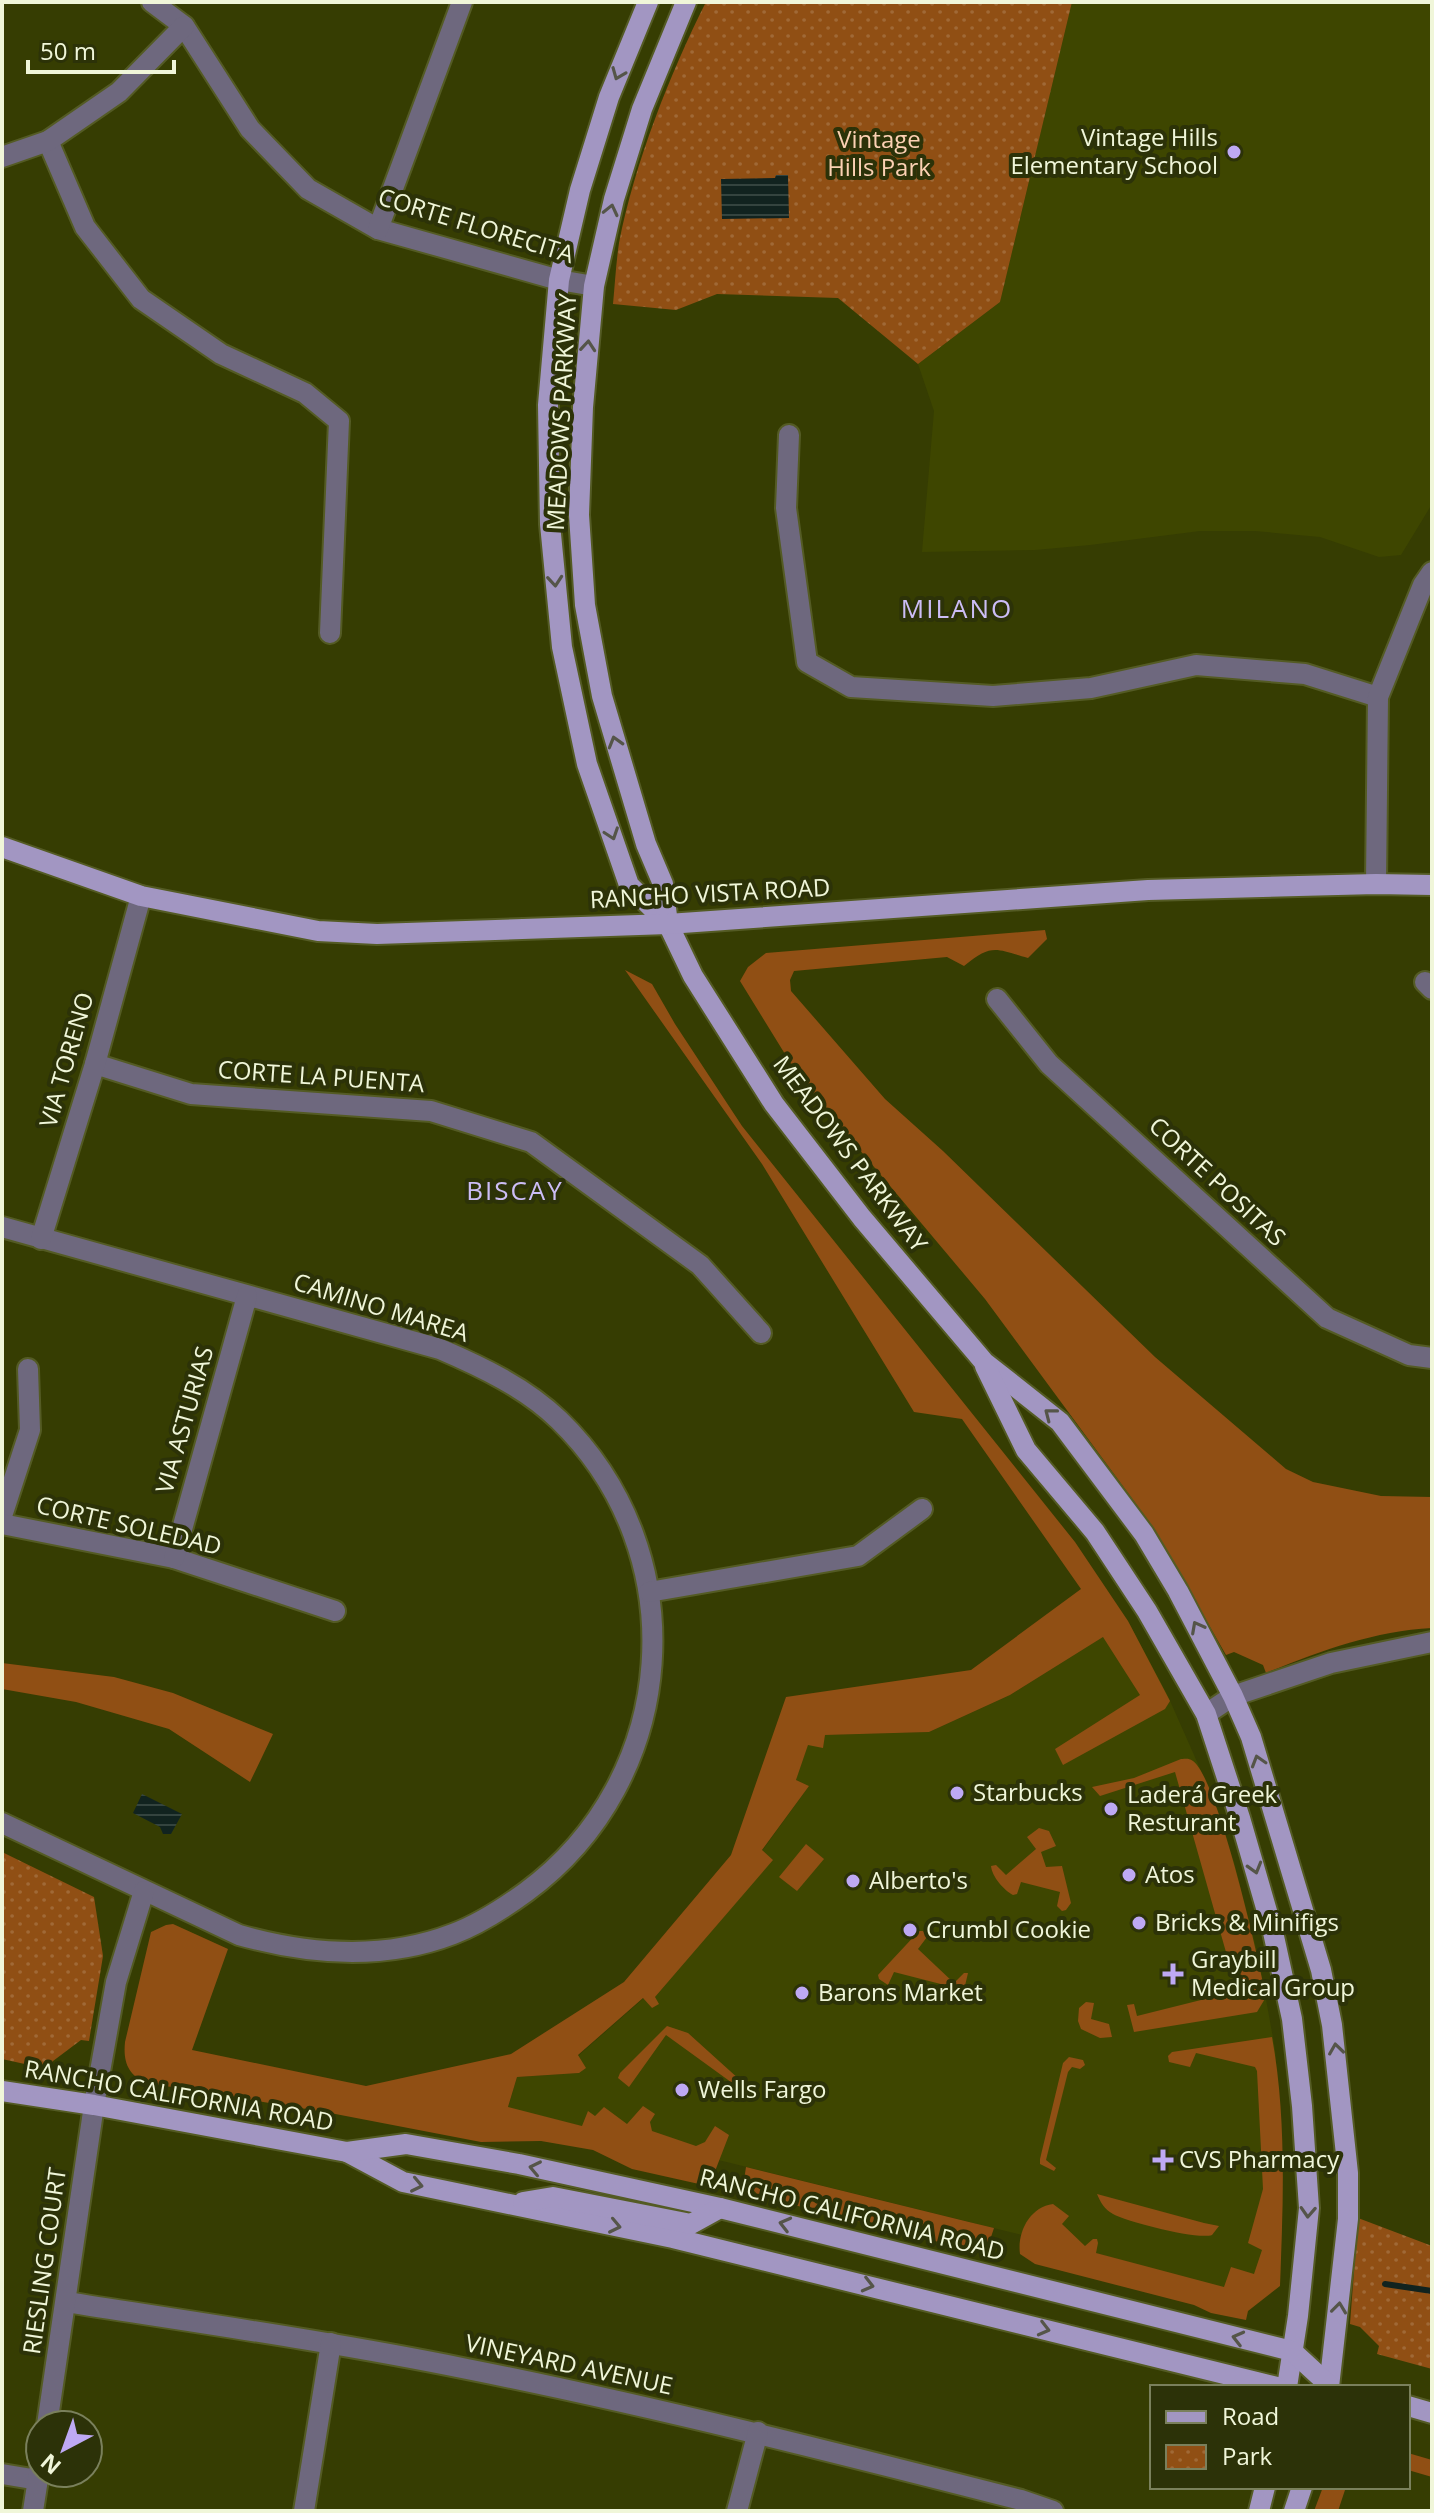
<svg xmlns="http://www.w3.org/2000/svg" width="1434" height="2513" font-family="'Open Sans',sans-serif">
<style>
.built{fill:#3e4600}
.green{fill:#904f14}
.park{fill:url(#park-dots)}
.water{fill:url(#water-rules)}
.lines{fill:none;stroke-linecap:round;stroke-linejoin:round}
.stream{stroke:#11231f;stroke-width:6}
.minor-casing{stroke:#545b24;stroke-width:24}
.major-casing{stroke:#545b24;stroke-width:24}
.minor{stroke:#6e687e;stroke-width:20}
.major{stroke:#a296c2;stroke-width:20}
.oneway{stroke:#555549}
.poi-dot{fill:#bea9f4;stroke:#2c3208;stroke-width:3}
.labels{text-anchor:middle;stroke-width:8;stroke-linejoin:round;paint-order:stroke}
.poi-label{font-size:24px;fill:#f0f6d9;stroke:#2c3208;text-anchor:start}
.park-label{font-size:24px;fill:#fcd1b3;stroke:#2c3208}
.street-label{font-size:24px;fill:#f0f6d9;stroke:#2c3208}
.neighbourhood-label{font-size:26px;letter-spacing:2px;fill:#ccbdf6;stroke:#2c3208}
</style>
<defs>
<pattern id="park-dots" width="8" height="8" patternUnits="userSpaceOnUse" patternTransform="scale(2)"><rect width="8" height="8" fill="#904f14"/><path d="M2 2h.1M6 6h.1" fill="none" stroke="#a06936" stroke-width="1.8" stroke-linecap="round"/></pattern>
<pattern id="water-rules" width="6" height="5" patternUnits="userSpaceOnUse" patternTransform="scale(2)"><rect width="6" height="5" fill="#11231f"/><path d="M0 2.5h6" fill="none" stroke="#34443f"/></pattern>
</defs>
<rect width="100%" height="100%" fill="#363d02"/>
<g class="built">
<polygon points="1072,2 1432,2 1432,504 1401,555 1379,557 1320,537 1255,531 1200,531 1090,545 1035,550 922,552 934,411 918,364 1000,302"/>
<polygon points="1128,1621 1167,1694 1202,1773 1234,1862 1258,1955 1275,2049 1278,2085 1283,2190 1280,2286 1242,2294 1095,2253 508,2108 517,2077 579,2073 578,2056 644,1998 652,2008 655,1997 772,1860 762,1851 809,1786 796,1780 808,1744 824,1735 929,1732 1010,1695"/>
</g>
<g class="green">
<path d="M1045,930L1047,939L1028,958C996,949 992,943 964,966L947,957L794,971L790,980L791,991L885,1099L943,1151L1155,1357L1286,1469L1313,1482L1381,1496L1432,1497V1628C1374,1631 1320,1651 1266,1673L1263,1665L1234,1652L1226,1655L1153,1527L985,1299L801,1080L740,981L748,967L766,953Z"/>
<path d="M625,970L652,984L675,1024L742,1126L1075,1542L1128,1621L1170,1701L1165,1709L1063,1765L1055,1749L1140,1695L1103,1637L1010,1695L929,1732L825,1735L823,1748L808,1745L796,1780L809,1786L762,1850L773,1860L655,1997L659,2004L652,2008L643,1998L578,2055L586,2068L579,2073L517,2077L508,2107L582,2126L588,2111L595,2116L604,2107L627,2124L643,2106L655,2114L650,2122L652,2131L696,2146L705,2142L715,2126L729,2135L712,2179L699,2184L632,2169L593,2150L541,2141L481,2142L325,2112L147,2083C128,2075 123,2062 125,2042L151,1932L166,1925L173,1924L228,1949L192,2050L366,2086L511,2054L624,1982L731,1855L786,1697L971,1670L1081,1589L962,1419L914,1412L762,1164Z"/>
<polygon points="2,1663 114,1677 173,1693 273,1734 250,1782 169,1729 76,1702 2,1689"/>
<path d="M1181,1759C1187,1759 1188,1758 1193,1761C1218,1779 1259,1960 1266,1997L1257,2012L1134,2032L1127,2005L1134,2004L1137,2016L1237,1991L1175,1772L1100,1796L1092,1787L1134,1778Z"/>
<path d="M1039,1828L1049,1831L1056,1846L1041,1852L1046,1867L1062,1866L1071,1903L1066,1910L1062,1911L1057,1906L1060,1892L1021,1882L1017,1894L1013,1895C1004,1890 992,1877 991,1866L996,1865L1006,1875L1036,1849L1027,1837Z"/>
<polygon points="806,1844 824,1859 797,1891 779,1877"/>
<polygon points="919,1931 923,1931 927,1937 918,1949 954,1983 964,1973 968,1973 964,1990 894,1972 888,1985 879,1979 878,1975"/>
<polygon points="1086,2002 1094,2003 1091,2019 1109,2024 1112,2037 1100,2038 1081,2029 1078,2021 1079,2008"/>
<polygon points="667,2026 688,2033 740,2080 735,2085 666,2035 629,2087 618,2078 620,2073"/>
<path d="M1272,2037C1287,2119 1283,2204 1280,2286L1248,2311L1246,2320L1211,2313L1194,2305L1035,2264L1020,2254C1017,2232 1030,2207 1053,2204L1069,2216L1062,2224L1085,2246L1093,2239H1097L1098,2243L1096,2253L1224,2287L1231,2267L1254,2274L1262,2250L1248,2243L1263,2189L1257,2071L1255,2067L1196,2053L1190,2067L1169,2062L1168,2056L1172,2052Z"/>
<polygon points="1069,2057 1083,2060 1085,2065 1080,2069 1072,2067 1068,2072 1046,2160 1056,2168 1054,2171 1040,2164 1040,2159 1063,2063"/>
<polygon points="746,2167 969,2222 994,2228 988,2246 978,2252 759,2196 744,2180"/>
<path d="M1097,2194L1204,2223L1219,2226L1212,2235C1197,2240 1128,2222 1113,2214C1104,2209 1101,2203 1097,2194Z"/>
<polygon points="1408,2453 1432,2460 1432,2477 1408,2470"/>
<polygon points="1323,2487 1346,2487 1338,2511 1314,2511"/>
</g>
<g class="park">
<path d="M706,2H1072L1000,302L918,364L838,298L717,294L676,310L613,304C615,284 616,263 619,243C634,165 670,73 706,2Z"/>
<polygon points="2,1852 94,1897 103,1956 89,2041 81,2040 53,2061 52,2070 2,2059"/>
<polygon points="1358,2218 1432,2246 1432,2369 1377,2354 1379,2346 1360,2327 1350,2324"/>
</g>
<g class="water">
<polygon points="776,175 788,175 789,218 722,219 721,179 775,178"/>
<polygon points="142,1794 182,1814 171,1834 163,1834 160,1827 133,1813"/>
</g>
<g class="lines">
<polyline class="stream" points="1385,2284 1432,2291"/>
<g class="minor-casing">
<g id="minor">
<polyline points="152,2 184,26 250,129 308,189 378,229 559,280 594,286"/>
<polyline points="48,141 85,227 141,299 221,354 305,393 339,421 330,633"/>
<polyline points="2,157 48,141 119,92 184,26"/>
<polyline points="378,229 462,2"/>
<polyline points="789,435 786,508 807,662 851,687 993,696 1091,688 1196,665 1305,674 1378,697"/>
<polyline points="1376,884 1378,697 1423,585 1432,572"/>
<polyline points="1425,982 1432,989"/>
<polyline points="997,999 1049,1064 1327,1318 1409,1355 1432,1358"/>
<polyline points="95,1064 191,1094 431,1111 531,1142 700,1265 761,1333"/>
<path d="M2,1227L440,1349C482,1367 526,1388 559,1420C696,1553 680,1779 526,1892C504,1908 480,1924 453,1934C383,1961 310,1955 239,1935L2,1823"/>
<polyline points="41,1239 95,1064 141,896"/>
<polyline points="2,1516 30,1430 28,1369"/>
<polyline points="2,1524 174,1558 335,1611"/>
<polyline points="174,1558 247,1296"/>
<polyline points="649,1592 858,1556 922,1509"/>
<polyline points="1206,1714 1233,1696 1331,1663 1432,1642"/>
<path d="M66,2302C200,2323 334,2342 467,2369C653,2406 837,2453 1021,2500L1053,2511"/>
<polyline points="47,2425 94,2105 116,1982 144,1891"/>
<polyline points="2,2474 38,2480"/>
<polyline points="33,2511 40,2466"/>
<polyline points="304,2511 331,2343"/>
<polyline points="737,2511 758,2432"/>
</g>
</g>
<g class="major-casing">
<g id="major">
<polyline points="648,2 609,97 580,190 559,280 548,405 550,524 562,647 587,764 629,885 668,924"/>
<polyline points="686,2 642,109 614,199 594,286 583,407 579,515 585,605 602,696 646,844 663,884 668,924 693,976 774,1104 862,1218 984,1362 1060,1422 1144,1534 1178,1591 1233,1696 1251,1737 1321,1970 1332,2025 1348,2173 1348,2219 1329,2387"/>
<polyline points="2,847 141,896 318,931 377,934 668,924 1148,890 1376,884 1432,885"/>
<polyline points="985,1366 1026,1450 1095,1532 1147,1611 1206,1714 1240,1818 1273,1932 1292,2019 1302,2106 1309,2208 1298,2316 1287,2387"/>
<polyline points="2,2091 94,2105 347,2152 403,2182 673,2238 1277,2387"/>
<polyline points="347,2152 406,2144 519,2164 720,2208 1292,2351 1329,2385"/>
<polyline points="523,2202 553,2197 691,2224 720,2208"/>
<polyline points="1408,2406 1432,2413"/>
<polyline points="1259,2511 1265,2487"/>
<polyline points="1294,2511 1302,2487"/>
</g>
</g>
<use href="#minor" class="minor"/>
<use href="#major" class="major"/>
</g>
<defs><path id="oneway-chevron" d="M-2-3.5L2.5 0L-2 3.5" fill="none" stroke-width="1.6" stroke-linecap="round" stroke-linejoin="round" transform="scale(2)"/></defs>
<g class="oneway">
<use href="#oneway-chevron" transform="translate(618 74) rotate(112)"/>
<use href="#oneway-chevron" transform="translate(611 210) rotate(-77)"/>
<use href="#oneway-chevron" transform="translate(588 346) rotate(-85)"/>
<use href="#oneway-chevron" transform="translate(555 581) rotate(85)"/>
<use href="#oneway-chevron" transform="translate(615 742) rotate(-106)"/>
<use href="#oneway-chevron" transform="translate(612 834) rotate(71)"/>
<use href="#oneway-chevron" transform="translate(1050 1414) rotate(-142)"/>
<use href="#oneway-chevron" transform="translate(1197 1627) rotate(-118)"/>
<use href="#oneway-chevron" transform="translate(1258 1761) rotate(-107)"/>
<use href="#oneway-chevron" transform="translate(1255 1868) rotate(74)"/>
<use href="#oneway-chevron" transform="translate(1336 2049) rotate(-98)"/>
<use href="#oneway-chevron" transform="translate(535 2168) rotate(-168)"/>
<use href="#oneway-chevron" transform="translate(417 2185) rotate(12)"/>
<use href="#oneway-chevron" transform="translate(1308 2212) rotate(93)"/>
<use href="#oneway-chevron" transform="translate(785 2224) rotate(-166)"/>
<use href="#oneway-chevron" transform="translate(615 2226) rotate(12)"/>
<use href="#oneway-chevron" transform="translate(868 2285) rotate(14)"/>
<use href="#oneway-chevron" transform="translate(1339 2308) rotate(-83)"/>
<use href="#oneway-chevron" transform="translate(1044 2329) rotate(14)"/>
<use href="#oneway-chevron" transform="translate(1238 2338) rotate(-166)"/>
</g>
<g class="poi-dot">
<circle cx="1234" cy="152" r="8"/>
<circle cx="957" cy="1793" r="8"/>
<circle cx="1111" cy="1809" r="8"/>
<circle cx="1129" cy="1875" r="8"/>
<circle cx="853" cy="1881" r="8"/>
<circle cx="1139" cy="1923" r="8"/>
<circle cx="910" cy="1930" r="8"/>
<path d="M1169 1962h8v8h8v8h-8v8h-8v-8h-8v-8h8z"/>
<circle cx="802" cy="1993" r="8"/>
<circle cx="682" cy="2090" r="8"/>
<path d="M1159 2148h8v8h8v8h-8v8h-8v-8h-8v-8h8z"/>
</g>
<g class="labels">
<g class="poi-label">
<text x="1218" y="146" text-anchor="end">Vintage Hills<tspan x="1218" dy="28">Elementary School</tspan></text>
<text x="973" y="1801">Starbucks</text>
<text x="1127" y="1803">Laderá Greek<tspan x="1127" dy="28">Resturant</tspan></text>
<text x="1145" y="1883">Atos</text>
<text x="869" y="1889">Alberto's</text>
<text x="1155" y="1931">Bricks &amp; Minifigs</text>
<text x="926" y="1938">Crumbl Cookie</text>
<text x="1191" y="1968">Graybill<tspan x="1191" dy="28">Medical Group</tspan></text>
<text x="818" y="2001">Barons Market</text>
<text x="698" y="2098">Wells Fargo</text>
<text x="1179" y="2168">CVS Pharmacy</text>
</g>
<g class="park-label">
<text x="879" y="148">Vintage<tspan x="879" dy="28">Hills Park</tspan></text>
</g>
<g class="street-label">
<text transform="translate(476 226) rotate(17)" y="8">CORTE FLORECITA</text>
<text transform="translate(562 412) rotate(-87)" y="8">MEADOWS PARKWAY</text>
<text transform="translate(710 894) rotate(-3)" y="8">RANCHO VISTA ROAD</text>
<text transform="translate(67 1060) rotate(-74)" y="8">VIA TORENO</text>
<text transform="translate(321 1077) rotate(4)" y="8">CORTE LA PUENTA</text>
<text transform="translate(850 1154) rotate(53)" y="8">MEADOWS PARKWAY</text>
<text transform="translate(1217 1182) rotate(43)" y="8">CORTE POSITAS</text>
<text transform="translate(381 1308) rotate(17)" y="8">CAMINO MAREA</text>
<text transform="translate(185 1420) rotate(-74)" y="8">VIA ASTURIAS</text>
<text transform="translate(129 1526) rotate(13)" y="8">CORTE SOLEDAD</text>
<text transform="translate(179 2096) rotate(10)" y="8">RANCHO CALIFORNIA ROAD</text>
<text transform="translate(852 2215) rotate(14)" y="8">RANCHO CALIFORNIA ROAD</text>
<text transform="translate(45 2261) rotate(-82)" y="8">RIESLING COURT</text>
<text transform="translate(569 2365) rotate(12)" y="8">VINEYARD AVENUE</text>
</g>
<g class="neighbourhood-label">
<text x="957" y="618">MILANO</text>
<text x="515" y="1200">BISCAY</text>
</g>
</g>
<rect width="1434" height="2513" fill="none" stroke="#f0f6d9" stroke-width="8"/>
<rect x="1150" y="2385" width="260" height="104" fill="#2c3208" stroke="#7a805c" stroke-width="2"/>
<rect x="1166" y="2411" width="40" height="12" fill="#a296c2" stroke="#7a805c" stroke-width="2"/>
<text x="1222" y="2425" font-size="24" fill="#f0f6d9">Road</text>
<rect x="1166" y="2445" width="40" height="24" fill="url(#park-dots)" stroke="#7a805c" stroke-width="2"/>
<text x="1222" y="2465" font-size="24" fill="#f0f6d9">Park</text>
<g transform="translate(64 2449) rotate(221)"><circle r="38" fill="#2c3208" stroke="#7a805c" stroke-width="2"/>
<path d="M0-6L14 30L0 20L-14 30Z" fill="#bea9f4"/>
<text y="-12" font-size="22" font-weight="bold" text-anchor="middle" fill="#f0f6d9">N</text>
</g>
<path d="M28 60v12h146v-12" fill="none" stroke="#f0f6d9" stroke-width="4"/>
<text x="40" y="60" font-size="24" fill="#f0f6d9" stroke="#2c3208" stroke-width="6" paint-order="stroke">50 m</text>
</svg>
